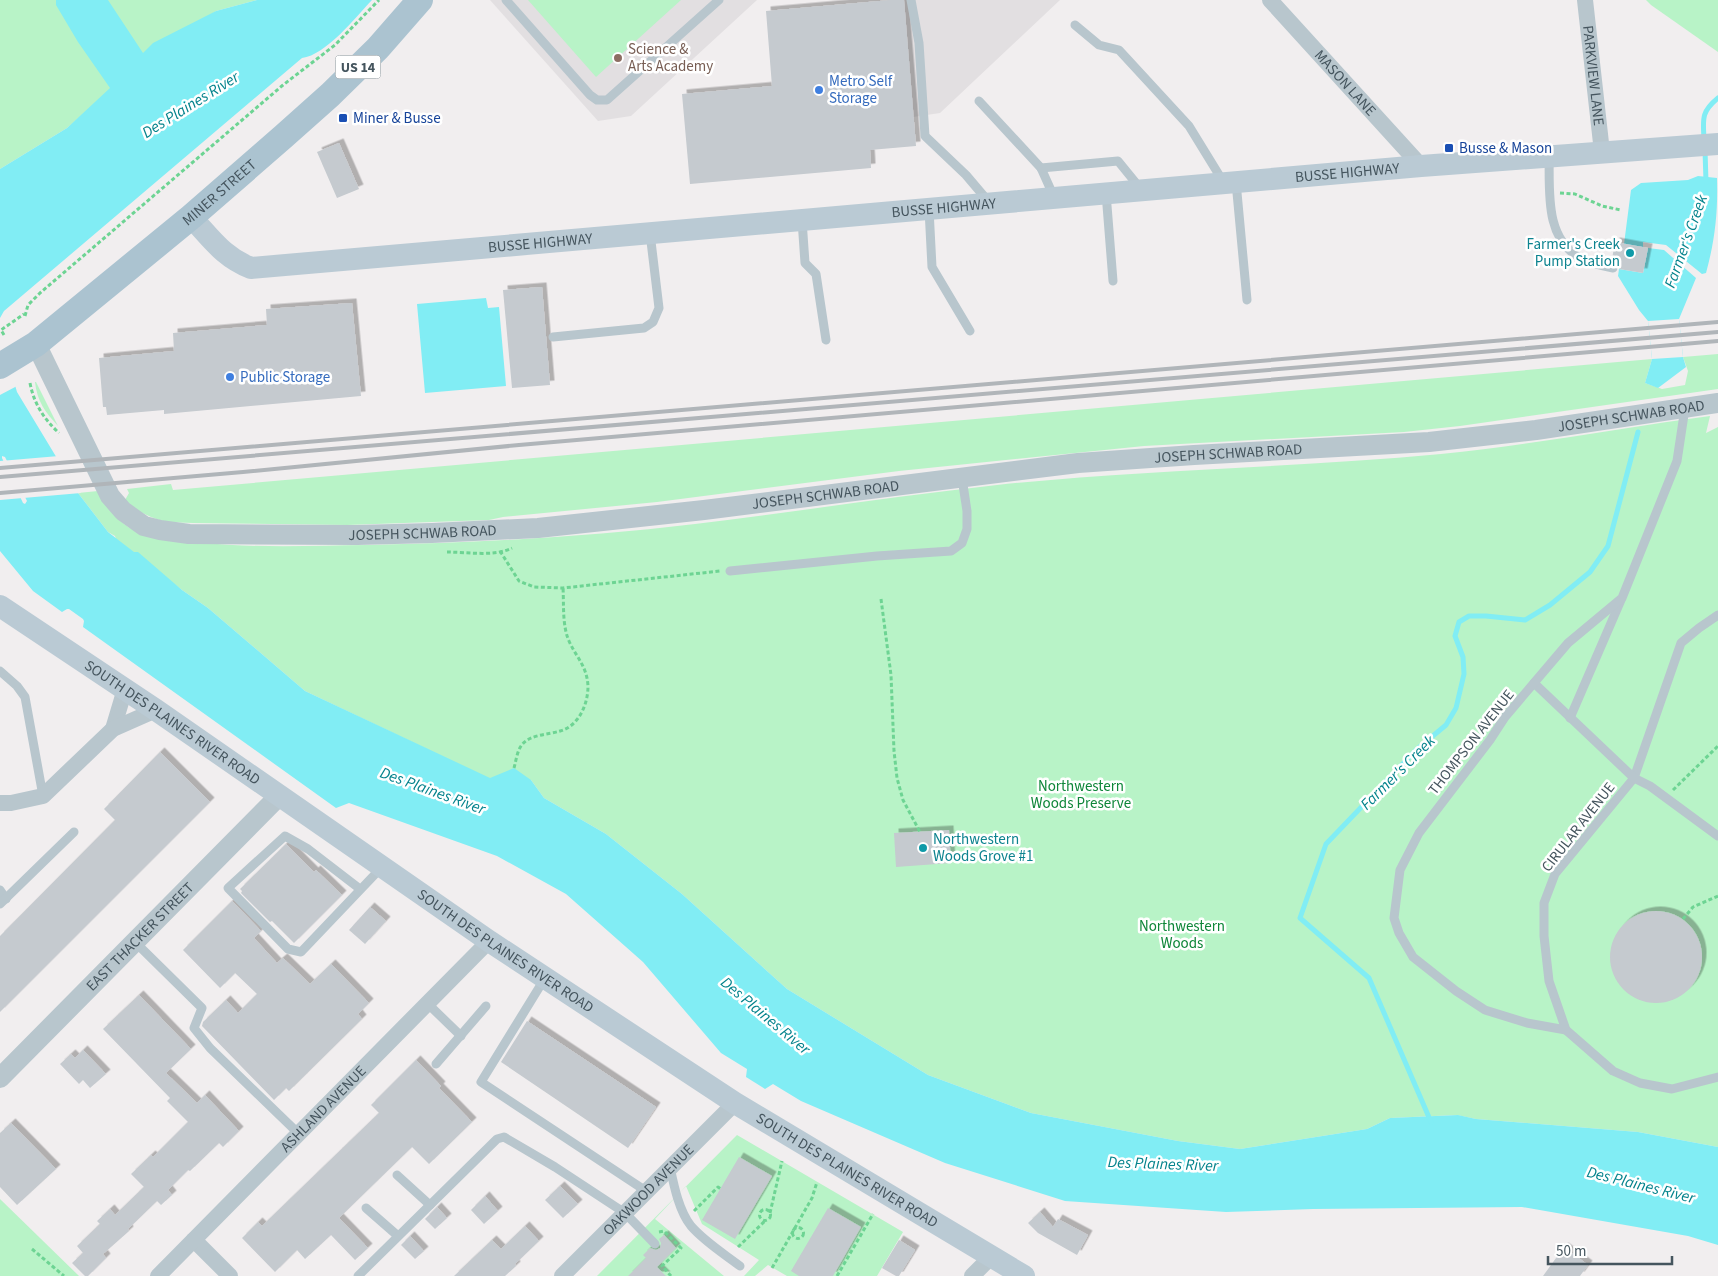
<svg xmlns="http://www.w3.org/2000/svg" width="1718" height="1276" font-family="'Source Sans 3',sans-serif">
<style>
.education{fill:#e2dfe1}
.green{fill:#b8f3c7}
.water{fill:#81edf4;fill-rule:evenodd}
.pier{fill:#f1eeef}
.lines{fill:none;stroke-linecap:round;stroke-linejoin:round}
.stream{stroke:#81edf4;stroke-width:5}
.building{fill:#c5cacf;filter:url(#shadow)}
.path{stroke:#6dd493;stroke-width:3;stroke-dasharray:4 2.5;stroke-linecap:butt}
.service{stroke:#b8c6cd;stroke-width:9}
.minor{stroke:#b8c6cd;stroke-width:16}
.tertiary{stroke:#b8c6cd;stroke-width:20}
.secondary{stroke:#bacad4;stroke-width:22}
.primary{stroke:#abc3d0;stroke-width:26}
.rail{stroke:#b0b5b9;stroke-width:4}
.education-dot{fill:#8d6e63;stroke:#fff;stroke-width:2}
.shop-dot{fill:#3f7fe0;stroke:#fff;stroke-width:2}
.transit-dot{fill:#1a4fb4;stroke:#fff;stroke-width:2}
.culture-dot{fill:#0f9aa8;stroke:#fff;stroke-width:2}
.labels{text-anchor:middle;stroke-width:5;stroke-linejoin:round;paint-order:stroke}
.shield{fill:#fff;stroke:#7d888e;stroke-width:1}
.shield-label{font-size:14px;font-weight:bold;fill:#45555e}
.education-label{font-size:15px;fill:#785e54;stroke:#fff;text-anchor:start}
.street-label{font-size:15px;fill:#45555e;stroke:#fff}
.shop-label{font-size:15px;fill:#366cbe;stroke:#fff;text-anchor:start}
.transit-label{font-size:15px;fill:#164399;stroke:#fff;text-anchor:start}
.culture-label{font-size:15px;fill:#0d838f;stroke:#fff;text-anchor:end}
.park-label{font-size:15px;fill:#0e8639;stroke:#fff}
.water-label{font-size:16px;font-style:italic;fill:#04838c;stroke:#fff}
</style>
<defs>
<filter id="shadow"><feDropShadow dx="4.5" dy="-4.5" stdDeviation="0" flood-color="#0004"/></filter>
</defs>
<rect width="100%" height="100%" fill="#f1eeef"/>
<g class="education">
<polygon points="490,0 757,0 631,116 598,121"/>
<polygon points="904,0 1060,0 940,113 913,117"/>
</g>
<g class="green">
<polygon points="0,0 257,0 216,11 99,100 67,128 0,169"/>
<polygon points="528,0 681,0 596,77"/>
<polygon points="1646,0 1718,0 1718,52 1651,5"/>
<polygon points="1718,354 1718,389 1460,426 1404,432 1144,446 899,471 657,502 503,517 489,520 347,525 193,523 165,522 151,517 136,510 125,500 129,493 127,489 171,484 173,490 1652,359 1645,383 1662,389 1685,385 1688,371 1683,357"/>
<path d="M35,382H36L58,426C45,412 37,401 35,382Z"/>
<path d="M1710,416L1706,433L1718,427V1147L1638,1132L1476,1119L1457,1115L1390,1118L1367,1129L1240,1149L1178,1141L1031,1113L928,1075L787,989L682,894L606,834L544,798L531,780L490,779L305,691L208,608L182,590L116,539L115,536L108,532L78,493L98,491C110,510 122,529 145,534C218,550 293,546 367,545C476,543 586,537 695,524C796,512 896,496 997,485C1145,469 1293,468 1441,454C1531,445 1620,428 1710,416Z"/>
<polygon points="737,1135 903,1232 877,1276 787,1276 768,1265 755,1276 744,1276 759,1260 702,1224 686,1186 655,1219 724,1276 597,1276"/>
<polygon points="0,1199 79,1276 0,1276"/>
</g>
<g class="water">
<path d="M56,0H108L143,53L153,43L216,11L257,0H372C355,18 326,55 302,58L4,311L0,318V169L67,128L110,88L78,42L56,5Z"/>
<path d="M1698,176L1717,178C1718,213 1715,240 1706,273L1702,274L1666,245L1643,242V247L1624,244L1631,190L1641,183L1688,180Z"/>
<polygon points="1648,248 1664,250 1696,278 1679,319 1683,357 1686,367 1658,388 1645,383 1652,359 1648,321 1639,310 1618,276 1619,269 1643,273"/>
<polygon points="486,298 488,308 499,307 506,386 425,393 417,304"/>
<path d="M0,334L17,392L78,493L108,532L134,552H138L182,590L208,608L305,691L490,778L514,768L531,780L544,798L606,834L682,894L787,989L928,1075L1031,1113L1178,1141L1240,1149L1367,1129L1390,1118L1458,1115L1476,1119L1638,1132L1718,1147V1245L1688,1236L1522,1207L1313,1209L1226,1212L1065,1201L945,1163L801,1101L773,1084L765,1089L746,1077L747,1069L721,1053L643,962L566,894L497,856L349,803L336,808L83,627L84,621L83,619L69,609H67L62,612L33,591L0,551ZM2,456L5,457L27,501L25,504L23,503L2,458Z"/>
</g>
<g class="pier">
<polygon points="1679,319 1683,357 1652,359 1648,321"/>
<polygon points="0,333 6,347 17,386 0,395"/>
<polygon points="59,456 81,493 0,500 0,461"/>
</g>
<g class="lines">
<g class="stream">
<path d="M1704,139C1703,119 1701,112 1718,98"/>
<polyline points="1705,150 1706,182"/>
<polyline points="1431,1122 1369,978 1300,918 1326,844 1416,750 1446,725 1456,708 1464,674 1463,657 1455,636 1459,622 1469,616 1486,616 1525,620 1550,605 1590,572 1608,546 1638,432"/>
</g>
</g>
<g class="building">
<polygon points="891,0 904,0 916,146 870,150 871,168 690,184 682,94 772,86 766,11"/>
<polygon points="339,143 359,189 337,198 317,152"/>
<polygon points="1615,242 1648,248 1643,273 1619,269 1621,260 1612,259"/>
<polygon points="542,287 550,385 512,388 503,290"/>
<polygon points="352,303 361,396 164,414 164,410 107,415 106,407 103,407 99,358 174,351 173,333 267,325 266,309"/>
<polygon points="160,752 210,802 0,1012 0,936 115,820 104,809"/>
<polygon points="949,830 951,863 896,867 894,833"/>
<polygon points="286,844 314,872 316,870 342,895 294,943 272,921 270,922 241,893 242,891 240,889"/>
<polygon points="232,901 261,931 254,938 277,963 283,958 310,984 331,964 369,1003 358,1014 362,1019 289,1091 286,1088 274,1100 202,1026 203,1022 226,1000 238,1013 257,994 235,973 220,988 183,950"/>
<polygon points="370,907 386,921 365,944 349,930"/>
<circle cx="1656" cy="957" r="46"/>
<polygon points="139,995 191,1049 166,1073 197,1103 205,1095 239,1131 223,1147 219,1143 190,1171 188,1170 168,1190 172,1195 161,1205 157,1201 128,1229 129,1231 103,1254 106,1258 88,1276 85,1276 72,1263 83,1253 77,1246 100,1224 97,1221 110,1209 115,1215 144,1187 131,1174 151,1155 153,1157 188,1122 167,1101 170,1098 103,1029"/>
<polygon points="527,1021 656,1107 628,1148 501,1062"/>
<polygon points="83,1050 106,1074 90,1088 83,1080 79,1084 60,1064 71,1054 75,1058"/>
<polygon points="416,1060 441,1086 439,1088 472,1122 429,1164 412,1147 339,1218 368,1248 355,1260 331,1235 305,1259 297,1250 275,1272 242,1238 258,1222 262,1226 379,1113 371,1105"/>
<polygon points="11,1123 56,1169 17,1205 0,1187 0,1133"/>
<polygon points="739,1157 772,1176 735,1239 702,1220"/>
<polygon points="560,1186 578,1204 563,1218 545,1200"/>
<polygon points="485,1196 498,1211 484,1224 471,1210"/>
<polygon points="437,1207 447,1218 435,1229 425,1219"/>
<polygon points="828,1208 861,1227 833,1276 799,1276 791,1271"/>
<polygon points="1040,1212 1053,1227 1058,1219 1088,1235 1077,1255 1038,1233 1028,1223"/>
<polygon points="525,1226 539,1241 515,1264 516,1266 505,1276 454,1276 492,1240 501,1249"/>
<polygon points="664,1235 676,1248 657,1267 666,1276 628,1276 646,1258 643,1255 650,1248 656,1250 660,1248 661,1243 659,1239"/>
<polygon points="410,1236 424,1251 415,1259 401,1245"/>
<polygon points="899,1240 915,1250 899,1276 896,1276 882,1268"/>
<polygon points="1564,1247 1588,1265 1580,1276 1543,1276"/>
</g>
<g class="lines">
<g class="path">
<polyline points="1560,193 1575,194 1602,206 1621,210"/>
<polyline points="25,316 28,305 40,293 283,85 335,45 379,0"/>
<polyline points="4,335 1,330 24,314"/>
<path d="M30,383C34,404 44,419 59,433"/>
<polyline points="500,551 519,581 534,587 563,588 720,571"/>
<path d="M447,552C467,552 494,557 512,548"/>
<polyline points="881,599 891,675 894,751 897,778 903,800 920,832"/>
<path d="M514,768C516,761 517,752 521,746C529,734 548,735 560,731C579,726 588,704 588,686C587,666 576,657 569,641C562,625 564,604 563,588"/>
<polyline points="1673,790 1718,746"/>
<polyline points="1683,919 1693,907 1718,896"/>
<circle cx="765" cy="1215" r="5.5"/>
<polyline points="694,1211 718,1187 721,1189"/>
<polyline points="770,1213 782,1161"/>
<circle cx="798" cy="1233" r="5.5"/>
<polyline points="659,1232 664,1231 681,1248 662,1266 671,1276"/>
<polyline points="738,1247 766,1220"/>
<polyline points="32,1249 64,1276"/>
<polyline points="772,1268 812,1198 817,1182"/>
<polyline points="837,1276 873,1214"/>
</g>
<g class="service">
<polyline points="506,0 590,95 597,100 607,100 719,0"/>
<polyline points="911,0 919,43 925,136 966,175 988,201"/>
<polyline points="1075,25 1099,45 1119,50 1189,126 1224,183"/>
<polyline points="979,101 1041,168 1054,197"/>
<path d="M1549,156C1550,190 1544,238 1580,258C1590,263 1602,266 1613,268"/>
<polyline points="1041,168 1118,161 1140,188"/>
<polyline points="1236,182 1247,300"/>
<polyline points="1106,193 1113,281"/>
<polyline points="929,209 932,267 970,331"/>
<polyline points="802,220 805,263 816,274 826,340"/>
<polyline points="553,337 644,328 653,322 659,308 650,233"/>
<polyline points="730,571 877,556 951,551 962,543 967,529 967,511 962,478"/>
<polyline points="1718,615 1699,628 1681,643 1634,778 1555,874 1544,903 1544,936 1549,981 1566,1030 1613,1071 1640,1083 1672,1089 1718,1077"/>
<polyline points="0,671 17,686 25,697 43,796"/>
<polyline points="1534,683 1634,778 1650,786 1718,836"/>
<polyline points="1570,718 1621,600"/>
<polyline points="360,889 308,849 285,836 228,888 288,949 301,952 381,868"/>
<polyline points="0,890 6,899"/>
<polyline points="0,904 74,832"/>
<polyline points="135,942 202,1008 194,1028 210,1048 299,1134"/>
<polyline points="545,978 481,1082 646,1191"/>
<polyline points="427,1003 461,1036"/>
<polyline points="1566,1030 1527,1023 1485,1010 1456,991 1413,957 1399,933 1394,918 1400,870 1419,833 1490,740 1505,717 1568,643 1622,598 1677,461 1685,408"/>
<polyline points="436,1064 486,1006"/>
<path d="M670,1167C674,1186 679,1211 691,1226C705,1242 723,1253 740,1266"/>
<polyline points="397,1175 430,1205"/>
<polyline points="366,1208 398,1236"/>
<polyline points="358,1276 497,1139 504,1137 555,1167 625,1213 655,1244"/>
</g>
<g class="minor">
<path id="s1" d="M1270,0L1421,166"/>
<path id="s2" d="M1585,0L1602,152"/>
<polyline points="113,729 125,689"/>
<polyline points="0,803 11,803 43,796 113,729 156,710"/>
<polyline points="194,1240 230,1276"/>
<path id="s3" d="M158,1276L489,941"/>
<path id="s4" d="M562,1276L735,1103"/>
<polyline points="972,1276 991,1257"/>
</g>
<g class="tertiary">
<path id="s5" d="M36,344L110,496L123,511L144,526L160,530L189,534L357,535L432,533L538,528L704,510L1078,463L1194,455L1429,442L1536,430L1718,403"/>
<path id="s6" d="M0,1078L279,796"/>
</g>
<g class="secondary">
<path id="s7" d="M191,217C211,238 223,257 251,268L1421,166L1718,144"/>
<path id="s8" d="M0,606L156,710L489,941L735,1103L1024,1276"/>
</g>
<path class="primary" id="s9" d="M0,366L36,344L191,217L284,136L330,95L378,48L420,0"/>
<g class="rail">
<polyline points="0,468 1718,322"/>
<polyline points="0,477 1718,332"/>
<polyline points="0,493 243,472 519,445 1718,341"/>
</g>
</g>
<circle class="education-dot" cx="618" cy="58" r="5"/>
<g class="shop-dot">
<circle cx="819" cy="90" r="5"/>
<circle cx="230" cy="377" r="5"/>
</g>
<g class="transit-dot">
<rect x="338" y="113" width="10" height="10" rx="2.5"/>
<rect x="1444" y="143" width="10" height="10" rx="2.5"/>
</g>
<g class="culture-dot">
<circle cx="1630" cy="253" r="5"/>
<circle cx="923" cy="848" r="5"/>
</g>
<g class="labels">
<rect class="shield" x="335.5" y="55.5" width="45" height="23" rx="4"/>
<g class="shield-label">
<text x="358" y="72">US 14</text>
</g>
<g class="education-label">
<text x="628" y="54">Science &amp;<tspan x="628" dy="17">Arts Academy</tspan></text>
</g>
<g class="street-label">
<text dy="5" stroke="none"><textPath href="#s2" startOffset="76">PARKVIEW LANE</textPath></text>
<text dy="5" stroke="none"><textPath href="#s1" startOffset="112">MASON LANE</textPath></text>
<text dy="5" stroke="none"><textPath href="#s7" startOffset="1180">BUSSE HIGHWAY</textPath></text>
<text dy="5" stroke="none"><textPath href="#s9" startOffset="280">MINER STREET</textPath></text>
<text dy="5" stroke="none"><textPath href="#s7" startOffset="775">BUSSE HIGHWAY</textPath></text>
<text dy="5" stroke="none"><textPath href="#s7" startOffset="370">BUSSE HIGHWAY</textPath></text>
<text dy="5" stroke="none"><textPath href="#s5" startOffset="1709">JOSEPH SCHWAB ROAD</textPath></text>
<text dy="5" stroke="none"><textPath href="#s5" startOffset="1304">JOSEPH SCHWAB ROAD</textPath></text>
<text dy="5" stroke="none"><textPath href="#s5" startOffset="899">JOSEPH SCHWAB ROAD</textPath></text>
<text dy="5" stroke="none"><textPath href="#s5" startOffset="494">JOSEPH SCHWAB ROAD</textPath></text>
<text dy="5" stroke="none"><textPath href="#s8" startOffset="208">SOUTH DES PLAINES RIVER ROAD</textPath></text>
<text transform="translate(1471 742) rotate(-52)" y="5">THOMPSON AVENUE</text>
<text transform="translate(1578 827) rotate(-52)" y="5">CIRULAR AVENUE</text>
<text dy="5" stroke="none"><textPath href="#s6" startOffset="199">EAST THACKER STREET</textPath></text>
<text dy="5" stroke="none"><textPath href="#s8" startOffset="612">SOUTH DES PLAINES RIVER ROAD</textPath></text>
<text dy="5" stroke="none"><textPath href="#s3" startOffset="235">ASHLAND AVENUE</textPath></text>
<text dy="5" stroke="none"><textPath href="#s8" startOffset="1018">SOUTH DES PLAINES RIVER ROAD</textPath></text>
<text dy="5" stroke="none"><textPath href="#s4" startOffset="122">OAKWOOD AVENUE</textPath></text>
</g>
<g class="shop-label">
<text x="829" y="86">Metro Self<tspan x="829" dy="17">Storage</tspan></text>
<text x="240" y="382">Public Storage</text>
</g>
<g class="transit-label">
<text x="353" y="123">Miner &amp; Busse</text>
<text x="1459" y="153">Busse &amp; Mason</text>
</g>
<g class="culture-label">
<text x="1620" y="249">Farmer's Creek<tspan x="1620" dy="17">Pump Station</tspan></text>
<text x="933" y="844" text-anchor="start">Northwestern<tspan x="933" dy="17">Woods Grove #1</tspan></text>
</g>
<g class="park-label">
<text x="1081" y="791">Northwestern<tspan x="1081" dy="17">Woods Preserve</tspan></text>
<text x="1182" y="931">Northwestern<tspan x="1182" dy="17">Woods</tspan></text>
</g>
<g class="water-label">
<text transform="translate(190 104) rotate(-32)" y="6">Des Plaines River</text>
<text transform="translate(1685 241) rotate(-70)" y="6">Farmer's Creek</text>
<text transform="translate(1397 772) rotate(-45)" y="6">Farmer's Creek</text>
<text transform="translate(433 790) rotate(20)" y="6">Des Plaines River</text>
<text transform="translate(766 1015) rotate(40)" y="6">Des Plaines River</text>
<text transform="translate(1163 1163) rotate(2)" y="6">Des Plaines River</text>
<text transform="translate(1641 1184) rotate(14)" y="6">Des Plaines River</text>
</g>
</g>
<path d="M1548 1256v8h124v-8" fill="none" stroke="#45555e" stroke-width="2.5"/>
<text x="1556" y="1256" font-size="15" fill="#45555e" stroke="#ffffff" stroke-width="4" paint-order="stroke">50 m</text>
</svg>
